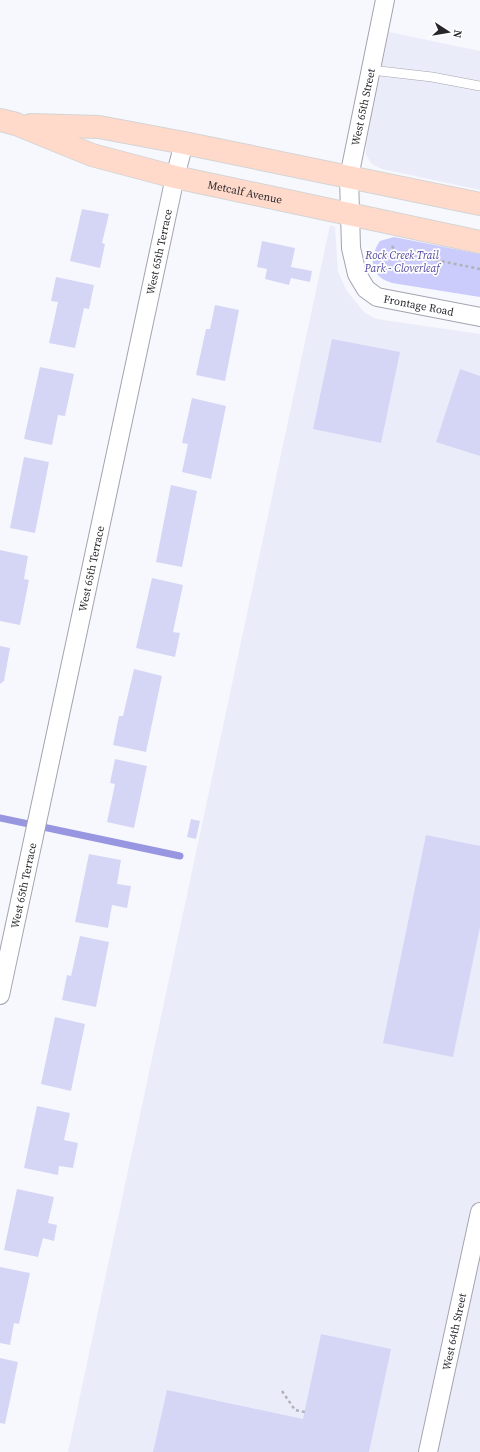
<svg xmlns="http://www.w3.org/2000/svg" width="480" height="1452" font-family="'Source Serif 4',serif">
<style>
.built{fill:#ebecf9}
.green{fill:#cbcbfc}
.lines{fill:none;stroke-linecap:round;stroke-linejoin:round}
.stream{stroke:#9896e1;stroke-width:7}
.building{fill:#d5d6f6}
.service-casing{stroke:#a3a3b0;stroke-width:10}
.minor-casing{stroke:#a3a3b0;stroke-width:20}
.primary-casing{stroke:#d4d4d5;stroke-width:24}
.path{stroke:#b1b2b7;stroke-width:2.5;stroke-dasharray:3 3;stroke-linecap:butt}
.service{stroke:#fff;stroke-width:9}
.minor{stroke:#fff;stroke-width:18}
.primary{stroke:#ffdaca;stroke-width:22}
.labels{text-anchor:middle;stroke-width:3.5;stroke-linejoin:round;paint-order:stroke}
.street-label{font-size:11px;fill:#26262b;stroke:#fff}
.park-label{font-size:11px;font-style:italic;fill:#51469f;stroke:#fff}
</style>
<rect width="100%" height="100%" fill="#f7f8fd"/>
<g class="built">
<polygon points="389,32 480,51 480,190 382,169 372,164 366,155 366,145"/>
<polygon points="330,225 335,227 338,272 347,291 364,312 374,318 383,320 480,334 480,1452 68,1452"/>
</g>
<path class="green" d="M394,237L480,254V297L392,283C388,281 383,280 380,277C368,267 373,251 380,241Z"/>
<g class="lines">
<polyline class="stream" points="0,818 180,856"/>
</g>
<g class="building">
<polygon points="82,209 109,214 102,243 105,244 100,268 70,261"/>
<polygon points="262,241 295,248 291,267 312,271 310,282 291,278 289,285 265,279 267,269 257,267"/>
<polygon points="56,277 94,285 89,309 84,308 75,348 49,343 58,302 51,301"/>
<polygon points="215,305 239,310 225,381 196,375 206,329 210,329"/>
<polygon points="332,339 400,352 381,443 313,429"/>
<polygon points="40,367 74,374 65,416 58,415 52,445 24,439"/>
<polygon points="460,369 480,376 480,456 436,442"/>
<polygon points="192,398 226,406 211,479 182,472 188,444 182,443"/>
<polygon points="24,457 49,462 35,533 10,528"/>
<polygon points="171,485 197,491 182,567 156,562"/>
<polygon points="0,550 28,556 24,579 29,580 20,625 0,621"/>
<polygon points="152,578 183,585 173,632 180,633 175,657 136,648"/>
<polygon points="0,646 10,648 4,681 0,684"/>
<polygon points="134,669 162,676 146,752 113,745 119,716 123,716"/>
<polygon points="115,759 147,766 134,828 107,822 115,784 110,783"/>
<polygon points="191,819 200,821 196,839 187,837"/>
<polygon points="426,835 480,846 480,927 453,1057 383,1043"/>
<polygon points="89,854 121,860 117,884 131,886 127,908 112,905 108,928 75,922"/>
<polygon points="80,936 109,942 96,1007 62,1000 67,975 71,976"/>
<polygon points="55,1017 85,1024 71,1091 41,1084"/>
<polygon points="37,1106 70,1113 64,1140 78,1143 73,1168 59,1166 58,1175 24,1168"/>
<polygon points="17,1189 54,1197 48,1223 57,1225 54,1241 43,1238 38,1257 4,1250"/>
<polygon points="0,1267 30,1273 19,1324 14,1323 10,1345 0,1343"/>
<polygon points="321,1334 391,1349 369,1452 153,1452 167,1390 303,1419"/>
<polygon points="0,1358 18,1362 5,1424 0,1423"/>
</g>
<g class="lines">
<g class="service-casing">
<polyline id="service" points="371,70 432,77 480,86"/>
</g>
<g class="minor-casing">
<g id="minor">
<path id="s1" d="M385,0L349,177L351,248L357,274L366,289L377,297L480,317"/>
<path id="s2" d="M0,995L175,177L184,143"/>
<path id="s3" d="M428,1452L480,1212"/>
</g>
</g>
<g class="primary-casing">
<g id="primary">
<path id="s4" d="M0,120L16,124L92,155L175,177L480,242"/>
<polyline points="31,125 99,127 184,143 480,204"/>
</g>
</g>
<g class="path">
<polyline points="392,246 396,252 480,269"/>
<polyline points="282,1391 295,1410 305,1412"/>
</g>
<use href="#service" class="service"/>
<use href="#minor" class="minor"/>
<use href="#primary" class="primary"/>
</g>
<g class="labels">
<g class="street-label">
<text transform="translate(363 107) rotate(-78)" y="4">West 65th Street</text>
<text dy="4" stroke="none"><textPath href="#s4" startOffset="256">Metcalf Avenue</textPath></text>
<text dy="4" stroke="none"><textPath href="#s2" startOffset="760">West 65th Terrace</textPath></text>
<text dy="4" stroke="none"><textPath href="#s1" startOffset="352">Frontage Road</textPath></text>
<text dy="4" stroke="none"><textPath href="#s2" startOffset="436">West 65th Terrace</textPath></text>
<text dy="4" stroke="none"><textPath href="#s2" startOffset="112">West 65th Terrace</textPath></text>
<text dy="4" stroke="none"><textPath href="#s3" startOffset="123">West 64th Street</textPath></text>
</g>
<g class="park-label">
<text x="402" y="259">Rock Creek Trail<tspan x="402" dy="13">Park - Cloverleaf</tspan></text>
</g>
</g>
<g transform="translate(448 32) rotate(102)" stroke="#ffffff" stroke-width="3" paint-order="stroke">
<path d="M0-3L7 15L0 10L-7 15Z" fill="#26262b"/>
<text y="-6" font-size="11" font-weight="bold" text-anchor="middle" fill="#26262b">N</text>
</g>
</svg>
